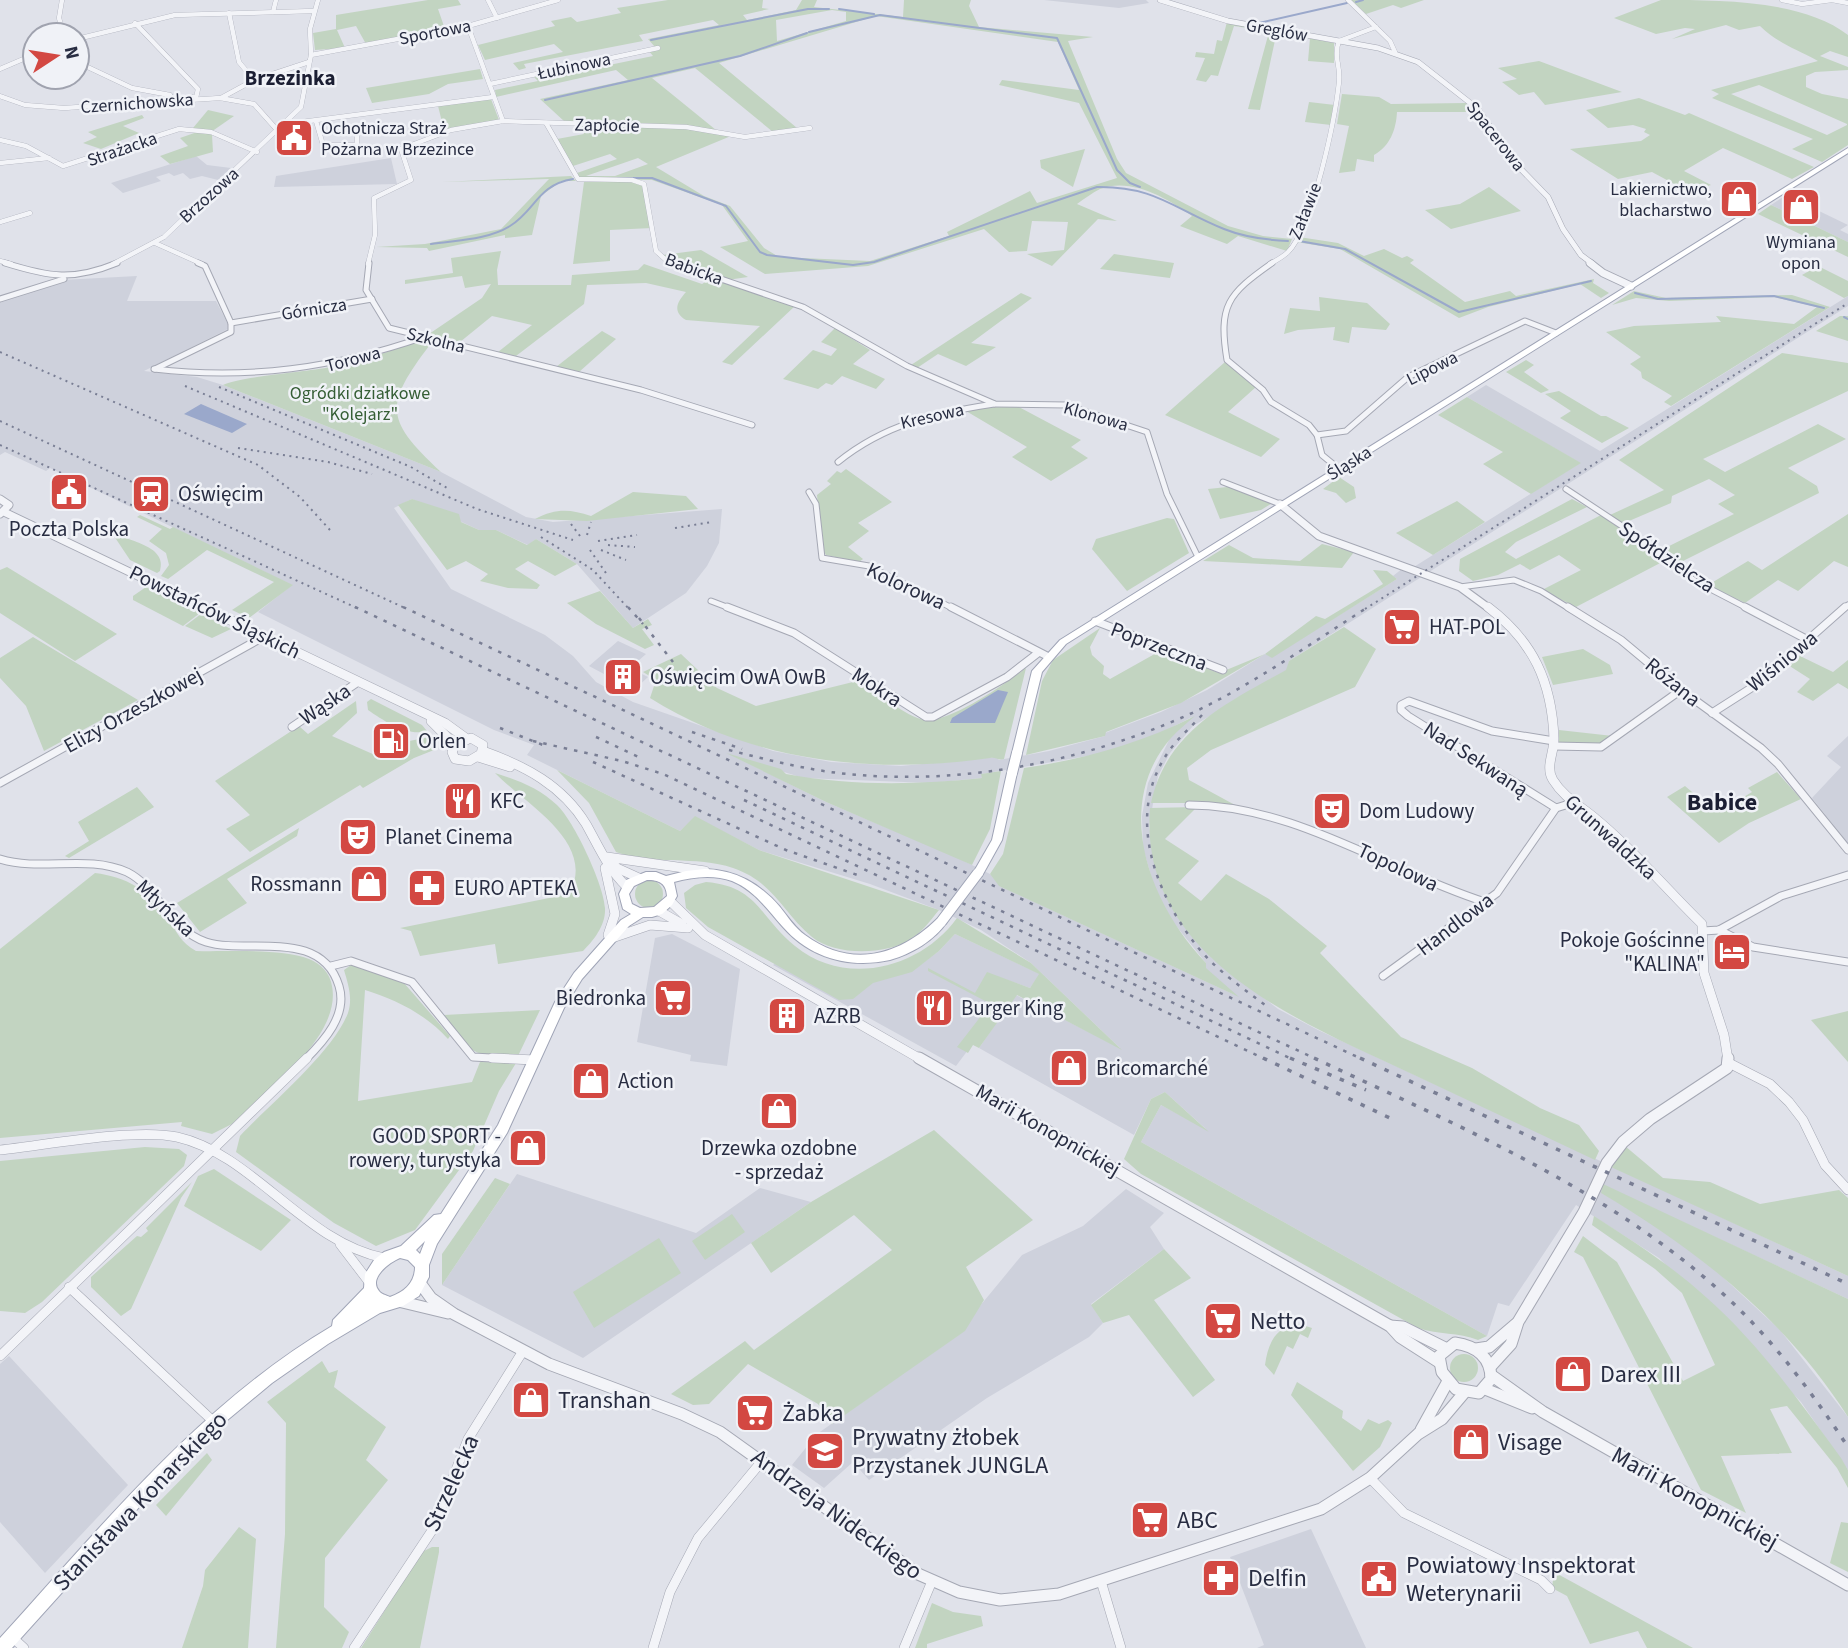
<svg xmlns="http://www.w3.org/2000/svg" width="1848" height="1648" font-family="'Source Sans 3',sans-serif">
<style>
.built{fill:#ced1dc;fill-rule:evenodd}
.green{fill:#c2d4c1;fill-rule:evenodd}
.water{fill:#9aa8cb}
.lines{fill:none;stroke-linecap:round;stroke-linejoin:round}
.stream{stroke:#9aa8cb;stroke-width:2}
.minor-far3-casing{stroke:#a5a8b4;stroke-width:5}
.minor-far2-casing{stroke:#a5a8b4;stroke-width:7}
.minor-far1-casing{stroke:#a5a8b4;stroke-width:9}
.minor-casing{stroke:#a5a8b4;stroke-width:10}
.tertiary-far3-casing{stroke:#a5a8b4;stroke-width:6}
.tertiary-far2-casing{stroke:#a5a8b4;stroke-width:9}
.tertiary-far1-casing{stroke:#a5a8b4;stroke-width:10}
.tertiary-casing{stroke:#a5a8b4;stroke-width:13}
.primary-casing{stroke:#9fa4b6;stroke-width:2}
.minor-far3{stroke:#f3f4f8;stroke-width:4.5}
.minor-far2{stroke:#f3f4f8;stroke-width:5}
.minor-far1{stroke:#f3f4f8;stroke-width:7}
.minor{stroke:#f3f4f8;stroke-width:9}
.tertiary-far3{stroke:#f3f4f8;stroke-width:5}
.tertiary-far2{stroke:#f3f4f8;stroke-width:7}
.tertiary-far1{stroke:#f3f4f8;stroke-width:9}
.tertiary{stroke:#f3f4f8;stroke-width:11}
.primary{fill:#fff;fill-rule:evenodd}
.rail-far2{stroke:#797e94;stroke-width:2;stroke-dasharray:2 4.5;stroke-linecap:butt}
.rail-far1{stroke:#797e94;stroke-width:2.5;stroke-dasharray:3.5 7;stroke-linecap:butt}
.rail{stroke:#797e94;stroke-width:3.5;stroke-dasharray:4.5 9;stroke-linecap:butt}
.primary-bridge-casing{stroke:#9fa4b6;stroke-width:12;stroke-linecap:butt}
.primary-bridge{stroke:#fff;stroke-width:10}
.labels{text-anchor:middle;stroke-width:5;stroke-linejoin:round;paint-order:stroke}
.far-street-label{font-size:18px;fill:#282d42;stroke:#f0f2f7}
.far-poi-label{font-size:18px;fill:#282d42;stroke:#f0f2f7;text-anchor:start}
.far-park-label{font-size:18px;fill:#355e35;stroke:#f0f2f7}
.far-quarter-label{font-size:21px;font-weight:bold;fill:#1b1e33;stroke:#f0f2f7}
.poi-label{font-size:21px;fill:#282d42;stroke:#f0f2f7;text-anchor:start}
.street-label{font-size:21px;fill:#282d42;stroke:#f0f2f7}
.quarter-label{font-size:24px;font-weight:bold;fill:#1b1e33;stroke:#f0f2f7}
.near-poi-label{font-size:24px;fill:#282d42;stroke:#f0f2f7;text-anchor:start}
.near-street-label{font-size:24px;fill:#282d42;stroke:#f0f2f7}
</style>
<rect width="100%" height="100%" fill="#e0e2ea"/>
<g class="built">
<polygon points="1044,0 1146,0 1149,3 1119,8"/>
<polygon points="196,156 207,165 231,168 218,180 202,176 190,179 183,173 174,176 169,173 156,177 161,181 123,193 111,183"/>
<polygon points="391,158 397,184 274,187 276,176"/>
<polygon points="1786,195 1848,225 1840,230 1848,234 1848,242 1771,205"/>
<path d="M137,276L127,301H216L230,328L144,371L197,377L223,385L441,472L526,517L553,522L722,509L719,543L707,566L686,593L633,628L577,564L536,539L528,545L496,530H479L412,499L394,508L451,589L545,635L573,656L596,682L633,702L773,751L831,762L901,766L996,757L999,760L1049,751L1105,736V733L1161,712L1207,690L1265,654L1272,657L1397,579L1393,576L1403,568L1409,570L1580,463L1467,397L1486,385L1600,451L1848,296V306L1289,661L1287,670L1193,726L1170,753L1158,776L1149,826L1157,873L1185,927L1212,958L1278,1009L1318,1030L1848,1276V1299L1603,1185L1602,1193L1657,1226L1712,1267L1780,1330L1848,1417V1470L1801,1402L1659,1258L1576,1205L1509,1306L1498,1303L1487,1336L1141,1142L1161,1105L1206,1129L1165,1092L1151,1099L1134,1135L979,1048L1016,995L1120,1048L1031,963L981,930L939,910L870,884L759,850L695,817L680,831L527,755L534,745L494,730L258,612L292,585L50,468L46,471L5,452L0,455V300L62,280ZM1192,717L1170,738L1148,783L1142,816L1143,848L1155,889L1173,922L1206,963L1204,967L1235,995L1000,886L990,874L956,857L826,802L733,756L803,778L930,783L982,778V774L1099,754L1155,736Z"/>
<polygon points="618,641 646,654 630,668 648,677 634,690 589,666"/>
<polygon points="1848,736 1848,843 1812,798 1841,767 1827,756"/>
<polygon points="672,934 740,969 727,1066 690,1061 691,1055 637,1042 655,938"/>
<polygon points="955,934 1040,974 1030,988 987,973 976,993 1010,994 956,1066 773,965 780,960 817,972 913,970 939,951"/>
<polygon points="517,1174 696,1233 760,1188 811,1202 583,1358 442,1285"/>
<polygon points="1126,1189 1164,1213 1150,1227 1164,1249 1091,1304 1103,1323 1089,1337 987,1398 869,1480 853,1462 824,1488 792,1465 817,1434 964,1331 975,1312 1022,1255 1083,1226"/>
<polygon points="9,1356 128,1485 45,1573 0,1522 0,1364"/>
<polygon points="1311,1529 1366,1648 1257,1648 1264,1645 1230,1557"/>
</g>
<g class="green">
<polygon points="428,0 458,0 461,5 438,9 445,29 366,44 356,26 337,30 345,48 315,50 313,33 336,29 336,15"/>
<path d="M668,0H763L762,8L769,9L743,15L747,20L796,10L802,0H817L814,7L903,17L904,0H971L969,6L979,27L1093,37L1068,41L1117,159L1126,173L1228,226L1263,236L1292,239L1287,251L1238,236L1227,244L1180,226L1192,216C1168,199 1132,177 1100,189C1092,193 1084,199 1077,204L1117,221L1098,219L1052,266L1027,254L1064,250L1068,222L1032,221L1027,251L1009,252L984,229L868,266L765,274L720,247L748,241L722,205L652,180L580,179L577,173L617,159L610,154L573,166L557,139L584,134L579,126L685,128L731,136L656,167L704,196L730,206L764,248L779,257L870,261L949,236L947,232L1030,191L1037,203L1117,178L1079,103L999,85L1002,80L1079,90L1058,42L876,16L719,63L797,128L773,132L695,68L652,78L716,130L682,126L565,122L540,99L628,80L616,70L496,97L495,90L538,81L533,76L571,68L575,72L653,56L649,51L661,47H655L648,39L719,25L713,20L639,35L643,41L524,64L526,68L519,70L513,63L563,52L554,44L485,60L478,45L555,26L551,21L571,17L577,22L621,13L617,8ZM832,10L846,12V21L777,41L776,20ZM638,158L648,164L615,176H586Z"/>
<polygon points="1351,0 1424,0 1401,8 1393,5 1366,14"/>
<path d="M1661,0C1720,0 1803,0 1848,35V57L1830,51L1820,56L1848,67V70L1815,72L1806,76V87L1822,94L1848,99V145L1822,162L1792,149L1813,139L1712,98L1719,94L1711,90L1818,61C1794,48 1779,44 1760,26L1739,30L1726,25L1672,39L1695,29L1685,28L1656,34L1614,18ZM1759,85L1847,124V125L1827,135L1731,94Z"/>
<polygon points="1227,22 1254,27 1254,29 1234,26 1218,76 1211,75 1206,82 1196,80 1205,58 1195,57 1196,52 1214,54 1217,40 1222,41"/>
<polygon points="1260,28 1277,31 1260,110 1248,109 1269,32 1258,30"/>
<polygon points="1310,38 1334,43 1334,63 1308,61"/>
<polygon points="1539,61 1622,92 1545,105 1534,92 1519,95 1502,82 1517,79 1498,68"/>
<polygon points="480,69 483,79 448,84 429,94 372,103 366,88"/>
<path d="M1342,94L1379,97L1391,104L1466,103L1475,112H1397C1396,130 1390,146 1374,155V162L1357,159L1355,171L1339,173L1349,126L1337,124Z"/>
<polygon points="1639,98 1685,115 1689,113 1814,167 1792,179 1723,148 1684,171 1711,185 1689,192 1652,172 1618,179 1570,149 1641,141 1650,135 1644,132 1646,129 1633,125 1608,128 1586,110"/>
<polygon points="491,99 499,120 444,130 438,106"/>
<polygon points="1309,102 1335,105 1331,125 1305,122"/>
<polygon points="208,110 234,116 211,132 193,128"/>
<polygon points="142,115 144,118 123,126 139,133 101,149 83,143 97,137 88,132"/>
<polygon points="200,131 212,135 213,152 170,164 160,156 188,146 180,138"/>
<polygon points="1085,149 1073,187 1041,168 1040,160"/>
<polygon points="571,176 576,181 561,181 541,196 532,235 505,238 505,235 429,251 427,248 376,247 425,244 501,229 549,179 442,182"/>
<polygon points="632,180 642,185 652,228 610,230 610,261 573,264 584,182"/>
<polygon points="1489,187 1521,211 1451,229 1425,210 1460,204"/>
<polygon points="1771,205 1848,242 1848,257 1758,214"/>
<polygon points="1299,237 1338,243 1364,256 1384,249 1402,258 1407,256 1414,260 1410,263 1465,302 1510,291 1516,296 1594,279 1593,283 1609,293 1601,298 1580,284 1488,307 1459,318 1340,249 1296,242"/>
<polygon points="701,250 748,277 727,280 667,260 663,255"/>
<path d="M501,251L497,270L498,285H571L572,275L638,270L644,264L702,284L712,278L795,306L732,365L722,362L760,326L686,320C672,312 677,302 686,292L646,283L587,285L584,304L516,356L498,352L532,325L492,316L460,342L429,334L482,298L491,284L465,288L462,276L405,284V280L453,273L451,258Z"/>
<polygon points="1114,254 1174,263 1170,278 1100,269"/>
<polygon points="1818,266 1848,281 1848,296 1844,298 1802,275"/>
<polygon points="1634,291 1666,298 1792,295 1830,307 1671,406 1664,402 1672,396 1642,378 1641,372 1630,364 1641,357 1606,332 1634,326 1721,322 1716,316 1794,324 1817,307 1774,297 1669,301 1636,298 1612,305"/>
<polygon points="1021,293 1032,298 971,343 996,347 966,366 938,354 917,368 911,365"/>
<polygon points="1319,297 1367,303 1390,324 1386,330 1352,327 1349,343 1333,340 1335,327 1298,330 1284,334 1290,308 1320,311"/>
<polygon points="1840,316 1848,316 1848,341 1816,331"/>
<polygon points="835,328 870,350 853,364 885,379 876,389 842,376 832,385 826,383 818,389 783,379 813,350 831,356 837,349 821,342"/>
<polygon points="602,331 616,339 579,372 556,367"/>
<path d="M423,340L429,346C383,407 386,420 441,472L223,385C237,377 305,372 331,367C363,361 393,350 423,340Z"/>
<polygon points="1782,353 1848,363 1848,391 1703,459 1725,472 1818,424 1846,439 1788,468 1817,486 1819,493 1677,564 1659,551 1734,514 1718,504 1735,495 1709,479 1672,496 1671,503 1622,524 1610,515 1664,490 1619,460"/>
<polygon points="1526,360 1534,365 1524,372 1549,390 1541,393 1506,372"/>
<polygon points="1225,362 1256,387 1228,412 1280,439 1261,457 1165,415"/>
<polygon points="1559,391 1601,416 1606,416 1629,428 1602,443 1560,418 1571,411 1545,394"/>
<polygon points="1467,397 1581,463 1531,494 1483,464 1503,452 1438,415"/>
<polygon points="993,405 1017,406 1081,440 1071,447 1088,458 1051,481 1012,457 1027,447 966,411"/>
<polygon points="846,469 892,502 858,523 869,531 848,547 863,559 859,562 826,555 822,548 817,495 831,484 827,481 837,471 841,473"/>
<polygon points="1339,477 1354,487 1356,498 1346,503 1336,493 1323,489"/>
<polygon points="1237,486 1277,500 1261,510 1220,519 1208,489"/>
<path d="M633,492L686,496L698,509L587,521L535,519C556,508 570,509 591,516Z"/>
<polygon points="412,499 459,514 461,522 479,530 496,530 527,545 536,539 577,564 555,576 528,561 515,569 540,585 537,589 508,588 480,581 488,574 466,561 447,570 398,505"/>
<polygon points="1572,499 1587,507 1516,542 1505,552 1516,559 1601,515 1664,561 1576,607 1542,590 1581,570 1559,555 1530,570 1520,564 1498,575 1473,581 1459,571 1460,559"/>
<polygon points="1457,501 1485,522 1433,555 1396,533"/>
<polygon points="1848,514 1848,567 1834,561 1798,591 1778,580 1745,603 1708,585 1748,561 1762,570"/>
<polygon points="140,515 170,529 173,527 293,585 249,618 232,610 274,582 207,550 168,579 161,576 169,565 166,553 149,541 162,529 137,517"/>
<polygon points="1167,518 1174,519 1189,553 1127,591 1092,549 1096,539"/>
<path d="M112,533C129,541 168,546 160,571L157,573L130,560Z"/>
<polygon points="1322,544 1354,552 1342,568 1203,561 1229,545 1253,558 1300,561"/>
<polygon points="7,567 117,634 75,661 0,613 0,570"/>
<polygon points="1373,570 1387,571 1397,579 1272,658 1265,654 1181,703 1106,732 1105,736 1026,755 1042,681 1053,660 1100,628 1090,647 1092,655 1104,666 1103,674 1110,679 1160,651 1219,673 1265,654 1316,616 1325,619 1383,584"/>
<polygon points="146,587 200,613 183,626 133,600 133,596"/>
<polygon points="600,591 633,628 648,619 652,625 642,629 654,645 645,649 596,624 567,603"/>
<polygon points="201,614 231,629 212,638 185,626"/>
<path d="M1344,627L1376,649L1355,687L1211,750L1187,768L1189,780L1246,811L1220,803H1151C1167,730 1227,703 1286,670L1289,661Z"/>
<polygon points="33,637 138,700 44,751 26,706 0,678 0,658"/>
<polygon points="1583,649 1610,665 1613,674 1553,685 1542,657"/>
<path d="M681,654L717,688L756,706L861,680C879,692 904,717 926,720C951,722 1006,683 1026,668L1004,759C997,761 997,757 990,758C872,775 752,762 650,698L656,680L643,672Z"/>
<polygon points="1798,655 1833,672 1848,660 1848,689 1838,683 1813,701 1797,692 1810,679 1788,665"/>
<path d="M371,699L422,725L427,731C408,737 384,721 368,710L367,702Z"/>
<polygon points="356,701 357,713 332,736 384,759 404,742 430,737 436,744 434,750 414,758 363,788 360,785 250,852 226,829 250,815 215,781 299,726 308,734"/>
<path d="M1195,716C1187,723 1178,730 1171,738C1111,807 1151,906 1206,963V968L1239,997L999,886L990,874L1003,854L1024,768C1085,759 1139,744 1195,716Z"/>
<polygon points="1559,730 1613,736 1599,745 1559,743"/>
<path d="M726,753L781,769L786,774C851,786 916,785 982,778L981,774L1001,771L990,829L972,865L826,802Z"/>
<path d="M557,770L680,831L695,816L759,850L939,910C930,921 922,932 910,940C885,955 835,956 812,937C782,912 774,882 733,868C696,855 652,866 616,852L589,803Z"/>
<polygon points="1777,772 1801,799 1749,823 1719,843 1667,797 1685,786 1705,803 1714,797 1727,807 1752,792 1748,788"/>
<path d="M495,773C518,780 539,788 557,805C574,821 604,885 605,908C606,925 594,940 583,951L498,964L495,944L420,956L411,931L400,928L569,894C598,843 525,804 495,773Z"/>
<polygon points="137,787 154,807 69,858 65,856 89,841 78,822"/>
<path d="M1197,807L1165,839L1199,861L1178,883L1201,901L1226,874L1269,899L1327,946L1320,953L1401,1037L1472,1068L1540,1108L1579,1125L1599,1151L1595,1160C1534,1131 1473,1103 1412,1074C1301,1022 1138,958 1150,808Z"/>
<polygon points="299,828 297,836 227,879 247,903 200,932 177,903"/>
<path d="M95,873C126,877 150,890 168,918C176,931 181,943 196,951C228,952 280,948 309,959C321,964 330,973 332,986C342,1037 265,1092 232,1124L212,1134L181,1126L182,1122L0,1138V949Z"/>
<circle cx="649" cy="894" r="14"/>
<path d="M706,882C758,886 760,918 795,946C846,988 921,968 957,918L1031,963L1122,1050L1017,995L979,1048L973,1045L968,1053L957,1047L988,1007L989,1003L928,971V968L975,993L987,972L1030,988L1039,974L955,934L939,951L912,972L873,983L853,999L839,1000L708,927L686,908L684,893L695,885Z"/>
<path d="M351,965L404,983L450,1036L448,1039C427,1015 395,999 365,990L358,1101L472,1082L480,1062L516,1063L499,1091L473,1151L415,1230L376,1246L334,1223L236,1152L240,1136C270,1104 333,1052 348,1013C353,998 348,984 344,970Z"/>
<path d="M540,1010L518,1056C467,1056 474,1054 444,1015Z"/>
<polygon points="1848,1011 1848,1062 1811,1020"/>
<path d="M1165,1092L1209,1132L1161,1105L1141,1142L1487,1336L1478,1340C1458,1332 1439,1335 1418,1328L1141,1174L1124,1159L1151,1099Z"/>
<polygon points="934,1130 1033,1220 966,1267 984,1300 965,1331 832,1424 818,1404 748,1364 709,1404 693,1405 671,1394 745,1341 754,1350 892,1250 854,1215 771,1273 751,1243 811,1202"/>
<polygon points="1625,1146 1663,1178 1710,1182 1760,1204 1839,1190 1848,1198 1848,1276 1611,1167"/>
<polygon points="145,1147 179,1149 187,1155 184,1166 42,1302 25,1313 0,1311 0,1161"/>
<polygon points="214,1169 291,1220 261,1251 184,1206 198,1176"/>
<polygon points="495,1178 510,1184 442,1285 442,1254"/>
<polygon points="192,1182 181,1198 131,1309 121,1316 91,1287 91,1277 137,1236 141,1237 148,1231 146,1228"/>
<path d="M1603,1184L1848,1299V1417C1787,1321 1698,1250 1601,1193Z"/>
<polygon points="732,1214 745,1232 705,1260 692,1241"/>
<path d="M1594,1216C1633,1241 1672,1266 1707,1298C1759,1344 1800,1402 1841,1458L1848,1470V1488L1837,1468L1787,1406L1770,1409L1792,1453L1721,1456L1746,1513L1701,1490L1583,1257L1574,1252L1583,1236L1617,1262L1683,1381L1715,1365L1682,1293L1655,1269L1592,1225Z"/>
<polygon points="659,1238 681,1273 594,1328 573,1292"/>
<polygon points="1164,1249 1191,1278 1154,1300 1215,1380 1193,1397 1129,1315 1103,1323 1091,1305"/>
<path d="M1299,1324L1312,1328L1308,1338L1300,1334L1293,1349L1287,1346L1274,1375L1265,1365C1268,1344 1275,1326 1299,1324Z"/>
<circle cx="1464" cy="1368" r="14"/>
<polygon points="322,1361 329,1373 338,1370 334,1387 386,1427 366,1460 388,1480 325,1558 324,1607 349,1632 342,1648 276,1648 285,1534 286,1423 267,1402"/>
<polygon points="1297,1382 1343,1411 1342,1418 1361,1431 1368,1419 1379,1424 1388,1420 1392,1423 1380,1447 1353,1471 1291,1395"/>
<polygon points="207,1453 212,1460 166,1516 156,1505"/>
<polygon points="1841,1522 1848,1523 1848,1572 1830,1563"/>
<polygon points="239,1527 256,1539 248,1648 182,1648 203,1586 205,1570"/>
<polygon points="432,1547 439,1547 439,1552 420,1648 361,1648 422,1552"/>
<polygon points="1554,1572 1693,1648 1647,1648 1638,1631 1590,1644 1567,1596 1552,1588"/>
<polygon points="932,1603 953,1612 981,1616 983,1626 927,1644 927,1648 915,1648"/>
</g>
<g class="water">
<polygon points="201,404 247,424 232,433 184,414"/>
<polygon points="998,690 1008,692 995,723 950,723 952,718"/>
</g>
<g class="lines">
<g class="stream">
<polyline points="1356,2 1363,0"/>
<polyline points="839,9 874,14"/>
<polyline points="1259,23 1347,3"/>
<polyline points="809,32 880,15 1057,38 1117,170 1130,183 1140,187"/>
<polyline points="651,40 808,9 829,9"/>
<polyline points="545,100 740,56 807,33"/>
<path d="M618,178H652L726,206L760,252L767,255L853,265L874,262L1097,187C1155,186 1174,209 1224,229C1244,237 1266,240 1288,241"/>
<polyline points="1299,241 1345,249 1459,312 1591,281"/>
<path d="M431,244C457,240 487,240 510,226C536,210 537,185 573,179"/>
<polyline points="1635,293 1658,299 1774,296 1824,308"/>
<polyline points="1844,317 1848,319"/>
</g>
<g class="minor-far3-casing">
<g id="minor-far3">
<polyline points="62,0 59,18 64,35"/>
<polyline points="488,0 497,18"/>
<polyline points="1348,0 1390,41 1395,52"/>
<polyline points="1782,0 1802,4 1832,0"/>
<polyline points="1832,0 1848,3"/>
<polyline points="273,12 276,0"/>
<polyline points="229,13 239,62 254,80"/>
<polyline points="135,23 198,89 196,98 193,97"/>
<polyline points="468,26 503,121"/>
<polyline points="77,39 175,15 314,11"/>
<polyline points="311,55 468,26 558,0"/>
<polyline points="77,62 132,88 170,95 163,101"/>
<polyline points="0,69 35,54"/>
<polyline points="490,84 658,48"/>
<polyline points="0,96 25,105 64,108 220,98 254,104 278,131"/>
<polyline points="221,98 254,80 309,62"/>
<polyline points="316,121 323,145 357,145 357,132"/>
<polyline points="546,123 578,179 632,180 644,184 656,251 666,260 679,264"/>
<polyline points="286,124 493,97"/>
<polyline points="0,140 26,146 63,166 179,129 211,132 257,152"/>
<polyline points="0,163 49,158"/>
<polyline points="0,222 30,213"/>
<polyline points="155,243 202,264"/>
<polyline points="0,261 11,264"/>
<polyline points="113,264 164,237 301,107 311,55 310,29 318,0"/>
<polyline points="368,264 375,235 374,198 411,180 401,149 451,130 503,121 686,127 745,137 810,128"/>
<path d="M1270,264C1275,261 1283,257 1288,252C1313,227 1335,119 1339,82C1341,66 1333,57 1339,41L1376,27"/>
</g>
</g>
<g class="minor-far2-casing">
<g id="minor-far2">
<path d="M5,263C50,277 73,281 117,263"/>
<polyline points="198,263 205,266 231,323 372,299"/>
<polyline points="369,263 366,290 389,328 641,390 752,425"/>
<polyline points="674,263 803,307 907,366 995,404 1066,405 1147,432 1167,494 1198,557"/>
<path d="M1272,263C1228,294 1218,305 1227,360L1263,390L1271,402L1309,425L1317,435L1322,455L1339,469"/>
<polyline points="0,299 64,279"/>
<path d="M154,369C249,380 334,368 424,337"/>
<polyline points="155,369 231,332 231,323"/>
<polyline points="1317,435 1346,431 1408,377 1525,321 1556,333"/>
<path d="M838,462C885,424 935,413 994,404"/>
<polyline points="1223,482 1280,504"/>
<polyline points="1566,489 1625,528 1695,581 1749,609"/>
<polyline points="809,492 816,504 822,558 869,566 954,609"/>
<polyline points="1460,587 1514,580 1541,591 1570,609"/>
<polyline points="711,601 732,609"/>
<polyline points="1843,609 1848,605"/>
</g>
</g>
<g class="minor-far1-casing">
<g id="minor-far1">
<polyline points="727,607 794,633 926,717 933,717 1007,677 1038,653"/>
<polyline points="951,607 1047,656"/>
<polyline points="1568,607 1621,640 1681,690 1761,748 1778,764 1848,850"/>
<polyline points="1745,607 1808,640"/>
<polyline points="1095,621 1223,670"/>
<polyline points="1712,713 1759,683 1845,607"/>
<polyline points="292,727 358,682"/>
<polyline points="1554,741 1492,731 1409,701 1401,705 1401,710 1408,716 1556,808"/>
<polyline points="1554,746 1601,747 1681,690"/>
<polyline points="0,783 265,636"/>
<path d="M1189,805C1295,805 1387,871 1485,902"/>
<path d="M0,859C41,872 87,854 127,872C159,888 171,931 206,942C248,955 321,927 339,986C348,1015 324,1041 305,1060"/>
<polyline points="1719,930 1753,947 1848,962"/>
<polyline points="1703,931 1719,930 1781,896 1848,875"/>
<polyline points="331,966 351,961 412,982 473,1057 528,1060"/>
<polyline points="1383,976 1497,893 1556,808 1572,803"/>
</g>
</g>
<g class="minor-casing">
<g id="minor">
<polyline points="492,1058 535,1060"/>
<polyline points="1729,1063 1770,1084 1789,1102 1803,1120 1825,1165 1848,1190"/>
<path d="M0,1150C46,1145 135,1128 177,1137C253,1154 304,1242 384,1258"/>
<polyline points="340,1244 369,1282"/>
<polyline points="69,1287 214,1422"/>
<polyline points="0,1356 307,1058"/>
<polyline points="1370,1478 1404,1513 1541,1580 1550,1589"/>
<polyline points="1101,1581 1121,1648"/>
<polyline points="12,1637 24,1648"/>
<polyline points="354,1648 433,1529 468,1439 523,1351"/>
<polyline points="653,1648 670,1592 698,1538 762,1461"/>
<polyline points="904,1648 932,1581"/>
</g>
</g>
<g class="tertiary-far3-casing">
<polyline id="tertiary-far3" points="1160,0 1228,21 1378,48 1418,62 1478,109 1513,161 1548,197 1563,229 1581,255 1593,264"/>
</g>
<g class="tertiary-far2-casing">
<g id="tertiary-far2">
<polyline points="1590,263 1603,273 1631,286"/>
<polyline points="0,499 9,505 0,514"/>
<polyline points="1280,504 1319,536 1460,587 1490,609"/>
<polyline points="4,512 207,609"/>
</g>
</g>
<g class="tertiary-far1-casing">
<g id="tertiary-far1">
<polyline points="203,607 445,723 467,739"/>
<path d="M1488,607C1533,641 1552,682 1554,739C1554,753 1545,767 1553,780C1564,798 1581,806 1596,819C1634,850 1667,890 1702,924L1704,973L1724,1035L1728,1060"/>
<polyline points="431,721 455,745"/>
<polygon points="471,738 483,745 481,754 469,761 455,759 452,752 455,745"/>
<path d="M483,751C525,766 562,785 586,824C599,847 608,869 627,887"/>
<polyline points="478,757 510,767"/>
<polyline points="607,857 705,871"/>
<polyline points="608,858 617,868 639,878"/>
<polyline points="605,868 615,914 608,935"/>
<polyline points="670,901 705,935 922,1060"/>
<polyline points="659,911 682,924"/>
<polyline points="615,937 650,925 688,928"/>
</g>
</g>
<g class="tertiary-casing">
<g id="tertiary">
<polyline points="919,1058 1390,1326 1400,1337 1439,1362"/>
<polyline points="420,1283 431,1298 454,1314 549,1364 682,1414 720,1432 918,1574 959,1592 1000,1600 1059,1594 1321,1509 1370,1478 1418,1434 1442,1419 1464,1393"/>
<polyline points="398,1301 448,1313"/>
<polyline points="1390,1326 1403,1327 1445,1348"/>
<path d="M1455,1343C1476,1346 1491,1357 1491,1379L1479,1393L1456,1389L1442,1372L1439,1356Z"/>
<polyline points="1476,1349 1489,1347 1516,1324"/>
<polyline points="1490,1367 1511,1344 1518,1322 1584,1212 1607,1163 1623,1142 1650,1119 1727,1068 1728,1058"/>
<polyline points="1491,1375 1543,1412 1848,1585"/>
<polyline points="1485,1389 1532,1408"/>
<polyline points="1421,1430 1447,1383"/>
</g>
</g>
<g class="primary-casing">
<g id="primary">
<polygon points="1848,148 1848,153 1066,644 1042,672 1022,753 1021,756 1013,756 1012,753 1032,671 1060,640"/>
<polygon points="1012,769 1017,773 1002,840 982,876 974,876 973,873 992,840 1007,773"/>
<path d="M705,869C737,870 760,884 780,907C788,917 795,928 805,935C851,969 899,956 937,919H945L947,922C934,941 911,954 890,960C850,969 810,958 783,927C767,909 754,890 732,881C713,874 692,877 674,882L677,896L672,905L662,914L652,917H643L629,926L582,979L564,1008L507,1133L437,1244L429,1265V1277L419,1296L403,1306L380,1313L328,1344L272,1383L219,1427L169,1474L12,1648H0V1638C102,1526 200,1404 332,1326L333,1320L364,1288L365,1274L374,1260L384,1252L401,1246L434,1215L441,1214L498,1125L555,1002L574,973L621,920L631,914L623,909L619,894L626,880L646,872H656L666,876L686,871ZM647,880C659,880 666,883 667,896L654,907L640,908L632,904L629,894L634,886ZM425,1241L420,1254L416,1250ZM400,1258L408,1260L415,1267C415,1283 404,1292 390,1297C386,1295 381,1294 379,1291C368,1278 390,1262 400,1258Z"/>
</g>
</g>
<use href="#minor-far3" class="minor-far3"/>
<use href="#minor-far2" class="minor-far2"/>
<use href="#minor-far1" class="minor-far1"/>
<use href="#minor" class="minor"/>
<use href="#tertiary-far3" class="tertiary-far3"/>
<use href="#tertiary-far2" class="tertiary-far2"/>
<use href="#tertiary-far1" class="tertiary-far1"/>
<use href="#tertiary" class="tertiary"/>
<use href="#primary" class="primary"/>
<g class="rail-far2">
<polyline points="0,352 258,465 300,497 330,530"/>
<polyline points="185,386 477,509 573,540"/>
<polyline points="219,387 411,467 449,489"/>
<polyline points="0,421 407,609"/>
<polyline points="0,445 359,609"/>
<polyline points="238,448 328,462 372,474"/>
<polyline points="571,524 580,536"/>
<polyline points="675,528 712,522"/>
<polyline points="587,535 591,522"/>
<polyline points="541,537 593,570 629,609"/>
<polyline points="598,541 637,535"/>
<polyline points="608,545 635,547"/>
<polyline points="590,550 608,576"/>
<polyline points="601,550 626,560"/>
<polyline points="1365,609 1848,303"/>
</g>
<g class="rail-far1">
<polyline points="355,607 1318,1060"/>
<path d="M403,607C724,756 1043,911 1364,1060"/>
<polyline points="628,607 643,624"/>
<polyline points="639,618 673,662"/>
<path d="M1202,715C1191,727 1178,738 1169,751C1125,813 1154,891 1196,945C1215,969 1241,987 1265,1005"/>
<polyline points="500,728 543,745"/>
<polyline points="692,732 742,749"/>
<polyline points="596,737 643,759"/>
<polyline points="533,741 622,761 663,774 1267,1060"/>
<path d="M729,750C772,761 815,772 859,775C971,784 1088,760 1190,714C1252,685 1310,644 1368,607"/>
<polyline points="593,762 786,850 863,877"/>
<polyline points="744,800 1294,1060"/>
</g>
<g class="rail">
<polyline points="1263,1058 1392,1119"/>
<polyline points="1290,1058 1366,1090"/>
<path d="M1314,1058C1454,1124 1605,1187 1721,1292C1771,1337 1811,1391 1848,1447"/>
<polyline points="1360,1058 1848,1284"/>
</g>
<g class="primary-bridge-casing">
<g id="primary-bridge">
<polyline points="1012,773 1017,753"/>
<polyline points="941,922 978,873"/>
</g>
</g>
<use href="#primary-bridge" class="primary-bridge"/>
</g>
<defs>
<g id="civic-square" transform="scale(2.0125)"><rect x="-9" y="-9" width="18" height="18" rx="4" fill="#d34842" stroke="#f0f2f7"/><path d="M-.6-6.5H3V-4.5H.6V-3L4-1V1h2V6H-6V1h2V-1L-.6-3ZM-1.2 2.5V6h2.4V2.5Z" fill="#fff"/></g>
<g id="shop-square" transform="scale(2.0125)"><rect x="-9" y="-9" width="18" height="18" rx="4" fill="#d34842" stroke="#f0f2f7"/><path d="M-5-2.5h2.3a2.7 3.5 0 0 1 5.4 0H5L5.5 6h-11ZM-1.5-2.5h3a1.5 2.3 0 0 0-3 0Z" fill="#fff"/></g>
<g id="station-square" transform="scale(2.0125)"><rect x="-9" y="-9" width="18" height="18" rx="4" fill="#d34842" stroke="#f0f2f7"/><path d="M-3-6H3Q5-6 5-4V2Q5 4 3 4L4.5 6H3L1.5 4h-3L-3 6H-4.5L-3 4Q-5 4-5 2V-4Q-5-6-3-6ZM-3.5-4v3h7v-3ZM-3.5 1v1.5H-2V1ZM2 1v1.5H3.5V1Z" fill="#fff"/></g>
<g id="supermarket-square" transform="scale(2.0125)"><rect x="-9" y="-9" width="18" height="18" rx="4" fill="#d34842" stroke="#f0f2f7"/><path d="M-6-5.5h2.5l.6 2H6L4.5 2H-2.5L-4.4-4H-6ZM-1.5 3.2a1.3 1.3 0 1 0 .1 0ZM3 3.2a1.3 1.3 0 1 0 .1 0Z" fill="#fff"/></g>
<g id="building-square" transform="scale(2.0125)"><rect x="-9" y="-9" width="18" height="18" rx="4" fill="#d34842" stroke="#f0f2f7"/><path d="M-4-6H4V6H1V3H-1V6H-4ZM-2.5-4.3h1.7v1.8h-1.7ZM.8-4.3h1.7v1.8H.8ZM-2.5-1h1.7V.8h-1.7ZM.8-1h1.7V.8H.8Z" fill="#fff"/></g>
<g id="fuel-square" transform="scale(2.0125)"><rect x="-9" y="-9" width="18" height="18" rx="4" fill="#d34842" stroke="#f0f2f7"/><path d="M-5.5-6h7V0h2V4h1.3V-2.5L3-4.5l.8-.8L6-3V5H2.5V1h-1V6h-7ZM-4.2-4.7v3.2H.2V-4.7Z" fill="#fff"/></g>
<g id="restaurant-square" transform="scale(2.0125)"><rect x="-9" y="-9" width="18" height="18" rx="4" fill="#d34842" stroke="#f0f2f7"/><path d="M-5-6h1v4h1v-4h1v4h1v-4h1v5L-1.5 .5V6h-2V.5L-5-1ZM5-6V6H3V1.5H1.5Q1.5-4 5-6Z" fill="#fff"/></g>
<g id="theatre-square" transform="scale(2.0125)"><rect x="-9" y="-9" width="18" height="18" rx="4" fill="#d34842" stroke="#f0f2f7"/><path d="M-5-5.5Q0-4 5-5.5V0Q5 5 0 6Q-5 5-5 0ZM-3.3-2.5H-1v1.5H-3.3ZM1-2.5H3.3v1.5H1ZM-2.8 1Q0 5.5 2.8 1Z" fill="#fff"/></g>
<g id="pharmacy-square" transform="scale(2.0125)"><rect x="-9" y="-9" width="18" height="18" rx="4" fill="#d34842" stroke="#f0f2f7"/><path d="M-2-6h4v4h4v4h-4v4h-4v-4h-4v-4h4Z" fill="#fff"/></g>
<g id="hotel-square" transform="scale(2.0125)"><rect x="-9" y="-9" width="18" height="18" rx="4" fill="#d34842" stroke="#f0f2f7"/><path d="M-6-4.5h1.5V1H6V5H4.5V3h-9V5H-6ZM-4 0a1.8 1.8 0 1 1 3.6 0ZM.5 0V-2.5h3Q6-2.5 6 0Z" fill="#fff"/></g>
<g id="school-square" transform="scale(2.0125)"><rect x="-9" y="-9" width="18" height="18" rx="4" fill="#d34842" stroke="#f0f2f7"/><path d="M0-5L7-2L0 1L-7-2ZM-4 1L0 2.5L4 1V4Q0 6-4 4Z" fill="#fff"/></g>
</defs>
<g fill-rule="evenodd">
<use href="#civic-square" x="294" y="138"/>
<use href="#shop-square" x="1739" y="199"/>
<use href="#shop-square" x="1801" y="207"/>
<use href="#civic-square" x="69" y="492"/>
<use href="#station-square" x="151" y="494"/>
<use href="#supermarket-square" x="1402" y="627"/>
<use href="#building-square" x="623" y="677"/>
<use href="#fuel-square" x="391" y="741"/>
<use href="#restaurant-square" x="463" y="801"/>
<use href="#theatre-square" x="1332" y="811"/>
<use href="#theatre-square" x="358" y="837"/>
<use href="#shop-square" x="369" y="884"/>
<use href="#pharmacy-square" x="427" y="888"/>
<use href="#hotel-square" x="1732" y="952"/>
<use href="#supermarket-square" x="673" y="998"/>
<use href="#restaurant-square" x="934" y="1008"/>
<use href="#building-square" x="787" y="1016"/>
<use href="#shop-square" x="1069" y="1068"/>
<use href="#shop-square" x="591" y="1081"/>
<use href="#shop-square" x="779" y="1111"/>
<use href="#shop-square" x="528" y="1148"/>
<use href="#supermarket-square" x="1223" y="1321"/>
<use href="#shop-square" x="1573" y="1374"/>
<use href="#shop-square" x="531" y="1400"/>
<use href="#supermarket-square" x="755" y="1413"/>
<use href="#shop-square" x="1471" y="1442"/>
<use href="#school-square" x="825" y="1451"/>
<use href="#supermarket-square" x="1150" y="1520"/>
<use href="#pharmacy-square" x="1221" y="1578"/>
<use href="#civic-square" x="1379" y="1579"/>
</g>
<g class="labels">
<g class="far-street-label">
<text transform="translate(1277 30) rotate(10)" y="6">Greglów</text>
<text transform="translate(435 32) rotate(-11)" y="6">Sportowa</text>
<text transform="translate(574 66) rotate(-12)" y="6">Łubinowa</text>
<text transform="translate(137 103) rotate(-4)" y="6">Czernichowska</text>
<text transform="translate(607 125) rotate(1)" y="6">Zapłocie</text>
<text transform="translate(1496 136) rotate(52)" y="6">Spacerowa</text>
<text transform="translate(122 149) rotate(-19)" y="6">Strażacka</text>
<text transform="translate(209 195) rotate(-42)" y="6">Brzozowa</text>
<text transform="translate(1305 211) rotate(-68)" y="6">Załawie</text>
<text transform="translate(694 269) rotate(21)" y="6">Babicka</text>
<text transform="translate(314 309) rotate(-9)" y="6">Górnicza</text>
<text transform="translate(436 340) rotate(14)" y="6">Szkolna</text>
<text transform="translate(353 359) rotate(-15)" y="6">Torowa</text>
<text transform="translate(1432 368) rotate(-27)" y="6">Lipowa</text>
<text transform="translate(932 416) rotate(-13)" y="6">Kresowa</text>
<text transform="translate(1096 416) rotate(16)" y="6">Klonowa</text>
<text transform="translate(1349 463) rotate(-32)" y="6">Śląska</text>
</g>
<g class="far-poi-label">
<text x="321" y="134">Ochotnicza Straż<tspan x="321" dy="21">Pożarna w Brzezince</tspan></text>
<text x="1712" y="195" text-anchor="end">Lakiernictwo,<tspan x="1712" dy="21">blacharstwo</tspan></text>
<text x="1801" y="248" text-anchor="middle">Wymiana<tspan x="1801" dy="21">opon</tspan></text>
</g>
<g class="far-park-label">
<text x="360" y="399">Ogródki działkowe<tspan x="360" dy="21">"Kolejarz"</tspan></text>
</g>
<g class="far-quarter-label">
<text x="290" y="85">Brzezinka</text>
</g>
<g class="poi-label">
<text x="178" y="501">Oświęcim</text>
<text x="69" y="536" text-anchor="middle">Poczta Polska</text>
<text x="1429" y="634">HAT-POL</text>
<text x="650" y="684">Oświęcim OwA OwB</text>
<text x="418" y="748">Orlen</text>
<text x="490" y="808">KFC</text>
<text x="1359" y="818">Dom Ludowy</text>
<text x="385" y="844">Planet Cinema</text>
<text x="342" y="891" text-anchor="end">Rossmann</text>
<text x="454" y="895">EURO APTEKA</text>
<text x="1705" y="947" text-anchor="end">Pokoje Gościnne<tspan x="1705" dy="24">"KALINA"</tspan></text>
<text x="646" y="1005" text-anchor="end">Biedronka</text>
<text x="961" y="1015">Burger King</text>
<text x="814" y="1023">AZRB</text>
<text x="1096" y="1075">Bricomarché</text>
<text x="618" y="1088">Action</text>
<text x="501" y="1143" text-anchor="end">GOOD SPORT -<tspan x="501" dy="24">rowery, turystyka</tspan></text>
<text x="779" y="1155" text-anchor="middle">Drzewka ozdobne<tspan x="779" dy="24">- sprzedaż</tspan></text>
</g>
<g class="street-label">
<text transform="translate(1667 557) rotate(34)" y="7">Spółdzielcza</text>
<text transform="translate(906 586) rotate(25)" y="7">Kolorowa</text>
<text transform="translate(215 612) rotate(26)" y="7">Powstańców Śląskich</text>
<text transform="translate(1159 646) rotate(21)" y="7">Poprzeczna</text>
<text transform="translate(1782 661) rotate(-39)" y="7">Wiśniowa</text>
<text transform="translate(1673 682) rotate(39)" y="7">Różana</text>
<text transform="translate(877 687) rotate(33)" y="7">Mokra</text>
<text transform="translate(325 704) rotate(-34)" y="7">Wąska</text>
<text transform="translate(133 710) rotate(-29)" y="7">Elizy Orzeszkowej</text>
<text transform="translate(1476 759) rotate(33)" y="7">Nad Sekwaną</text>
<text transform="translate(1611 837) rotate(42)" y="7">Grunwaldzka</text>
<text transform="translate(1398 867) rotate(25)" y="7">Topolowa</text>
<text transform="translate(166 908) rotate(44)" y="7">Młyńska</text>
<text transform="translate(1455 924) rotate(-37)" y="7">Handlowa</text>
<text transform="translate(1048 1130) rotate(30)" y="7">Marii Konopnickiej</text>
</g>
<g class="quarter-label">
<text x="1722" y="810">Babice</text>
</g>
<g class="near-poi-label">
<text x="1250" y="1329">Netto</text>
<text x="1600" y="1382">Darex III</text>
<text x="558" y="1408">Transhan</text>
<text x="782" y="1421">Żabka</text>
<text x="852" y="1445">Prywatny żłobek<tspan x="852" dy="28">Przystanek JUNGLA</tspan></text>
<text x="1498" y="1450">Visage</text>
<text x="1177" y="1528">ABC</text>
<text x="1406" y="1573">Powiatowy Inspektorat<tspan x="1406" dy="28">Weterynarii</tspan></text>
<text x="1248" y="1586">Delfin</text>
</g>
<g class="near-street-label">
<text transform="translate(451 1483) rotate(-66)" y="8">Strzelecka</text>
<text transform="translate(1695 1498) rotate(29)" y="8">Marii Konopnickiej</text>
<text transform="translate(140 1501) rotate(-46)" y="8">Stanisława Konarskiego</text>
<text transform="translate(837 1514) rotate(36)" y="8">Andrzeja Nideckiego</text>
</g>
</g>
<g transform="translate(56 56) rotate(78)"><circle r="33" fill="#f0f2f7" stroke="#a0a3af" stroke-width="2"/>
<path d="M0-5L12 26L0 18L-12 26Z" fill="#d34842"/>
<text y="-10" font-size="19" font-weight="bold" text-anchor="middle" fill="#282d42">N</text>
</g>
</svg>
